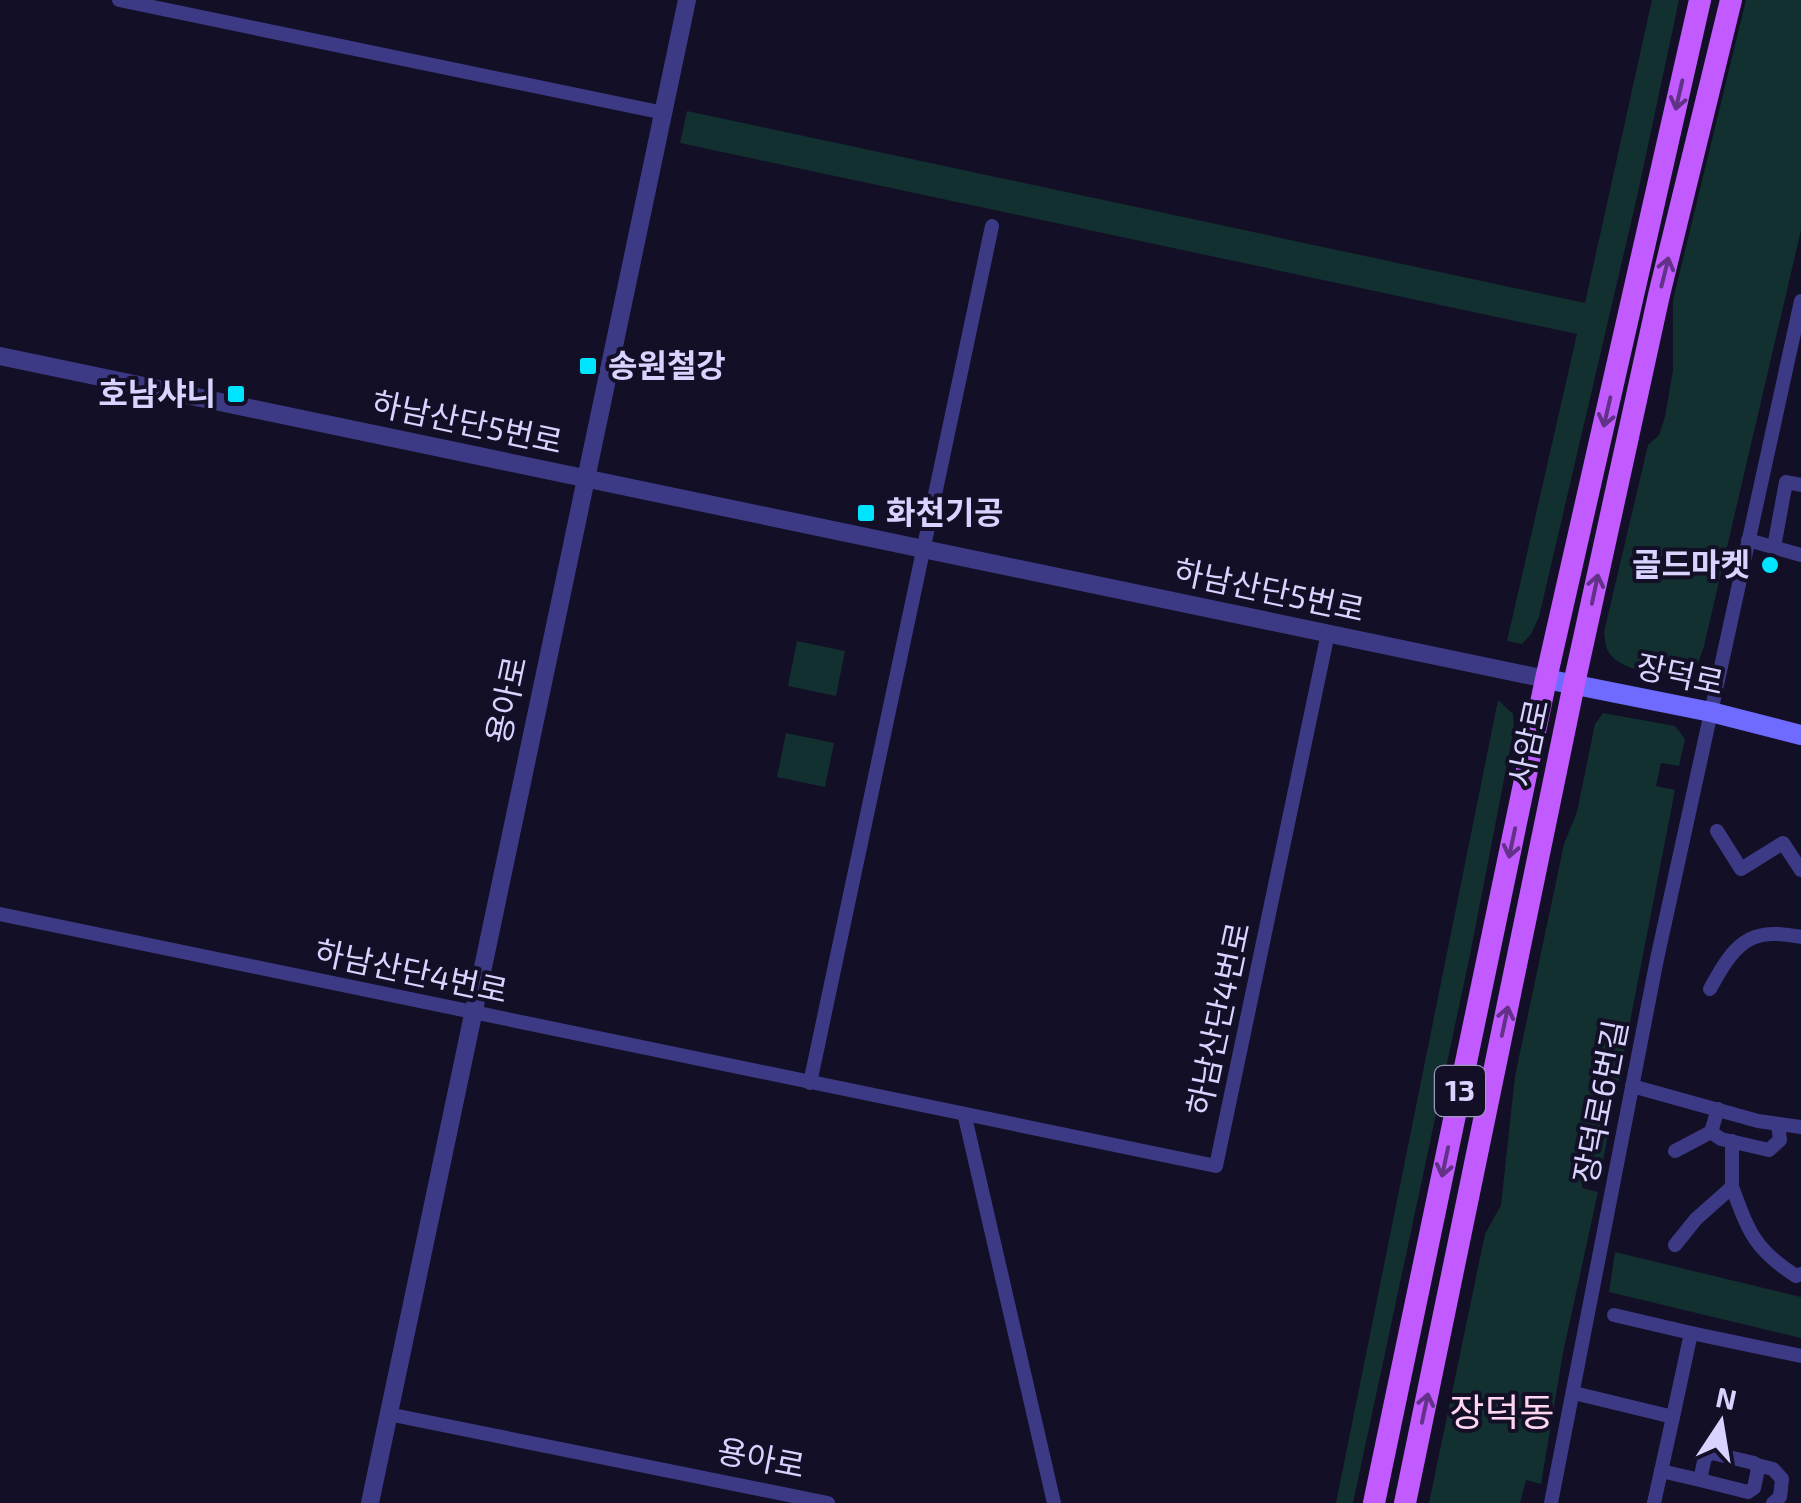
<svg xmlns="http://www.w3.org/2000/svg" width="1801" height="1503" font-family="'Exo 2','Noto Sans KR',sans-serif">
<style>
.green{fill:#12302f}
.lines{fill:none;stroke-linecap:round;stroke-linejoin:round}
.minor{stroke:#3d3a85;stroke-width:14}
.tertiary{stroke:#3d3a85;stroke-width:18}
.secondary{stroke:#6f6bff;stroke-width:20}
.primary{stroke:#c25bff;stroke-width:22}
.oneway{stroke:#623188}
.poi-dot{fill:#00e5ff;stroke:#130f26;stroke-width:4}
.labels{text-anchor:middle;stroke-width:8;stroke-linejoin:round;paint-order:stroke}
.shield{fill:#130f26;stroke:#9e99be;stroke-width:2.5}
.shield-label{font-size:30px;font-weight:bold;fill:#d9d4ff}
.poi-label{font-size:32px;font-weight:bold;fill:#d9d4ff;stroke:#130f26;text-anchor:start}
.street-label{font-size:32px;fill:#d9d4ff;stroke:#130f26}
.quarter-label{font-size:38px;fill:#ffd6f0;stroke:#130f26}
</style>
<rect width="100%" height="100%" fill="#130f26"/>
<g class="green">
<polygon points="1652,0 1679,0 1637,197 1539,617 1531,634 1522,644 1507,641 1577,334 680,143 687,111 1585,303"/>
<path d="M1746,0H1801V230L1704,646L1697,666L1686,676C1665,675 1616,672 1607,649C1605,644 1605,638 1604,632L1648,445L1659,435L1665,417L1673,370V300Z"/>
<polygon points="797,641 845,651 836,696 788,686"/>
<polygon points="1498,700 1513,714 1514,728 1470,955 1353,1503 1336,1503"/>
<polygon points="1603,713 1675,726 1685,739 1679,766 1661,763 1656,786 1675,790 1603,1161 1588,1158 1582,1188 1598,1192 1563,1353 1541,1484 1526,1480 1520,1503 1429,1503 1485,1234 1501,1205 1515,1076 1564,844 1577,812 1595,724"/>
<polygon points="786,733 834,743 825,787 777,777"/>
<polygon points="1615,1252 1801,1297 1801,1338 1609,1292"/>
</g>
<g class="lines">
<g class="minor">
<polyline points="119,0 664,113"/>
<polyline points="1748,540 1801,555"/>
<polyline points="1774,547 1786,482 1801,485"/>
<polyline points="1717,831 1741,869 1783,843 1801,870"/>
<polyline points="0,914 1216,1166 1328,633"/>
<path d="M1710,989C1734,945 1748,926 1801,937"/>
<polyline points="810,1083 992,226"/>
<polyline points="1632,1086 1758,1121 1801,1127"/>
<polyline points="965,1117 1054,1503"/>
<polyline points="1711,1132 1721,1139 1769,1150 1780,1140 1778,1124"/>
<polyline points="1675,1151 1711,1132 1718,1109"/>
<path d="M1732,1187C1749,1232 1754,1249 1796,1276L1801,1274"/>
<polyline points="1675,1245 1696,1219 1732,1187 1732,1141"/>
<polyline points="1691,1333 1801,1356"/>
<polyline points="1574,1393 1673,1417 1691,1333 1614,1315"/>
<polyline points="388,1414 828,1503"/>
<polyline points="1757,1465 1773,1469 1782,1479 1780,1497 1773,1503"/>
<polyline points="1661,1471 1700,1480 1705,1457 1712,1453 1754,1463 1758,1469 1754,1488 1748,1492 1700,1480"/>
<polyline points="1551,1503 1657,959 1801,301"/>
<polyline points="1654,1503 1673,1417"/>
</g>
<g class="tertiary">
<polyline points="0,356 1546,679"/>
<polyline points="370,1503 687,0"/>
</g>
<polyline class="secondary" points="1546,679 1711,712 1801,735"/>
<g class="primary">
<polyline points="1374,1503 1546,679 1700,0"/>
<polyline points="1405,1503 1574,684 1659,295 1731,0"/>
</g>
</g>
<defs><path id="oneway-shaft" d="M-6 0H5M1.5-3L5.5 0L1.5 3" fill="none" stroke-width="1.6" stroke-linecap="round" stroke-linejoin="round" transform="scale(2.5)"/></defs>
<g class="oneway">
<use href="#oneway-shaft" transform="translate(1679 95) rotate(103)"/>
<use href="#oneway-shaft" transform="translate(1665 272) rotate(-76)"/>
<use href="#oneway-shaft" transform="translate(1607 412) rotate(103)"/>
<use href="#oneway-shaft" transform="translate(1595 589) rotate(-78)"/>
<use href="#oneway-shaft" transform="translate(1512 843) rotate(102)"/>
<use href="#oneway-shaft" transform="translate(1505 1021) rotate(-78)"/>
<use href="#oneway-shaft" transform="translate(1445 1162) rotate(102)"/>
<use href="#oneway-shaft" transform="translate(1425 1408) rotate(-78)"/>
</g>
<g class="poi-dot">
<rect x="578" y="356" width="20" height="20" rx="5"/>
<rect x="226" y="384" width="20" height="20" rx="5"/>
<rect x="856" y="503" width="20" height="20" rx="5"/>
<circle cx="1770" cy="565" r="10"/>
</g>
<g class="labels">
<rect class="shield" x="1435" y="1066" width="50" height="50" rx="8"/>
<g class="shield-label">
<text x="1460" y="1101">13</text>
</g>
<g class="poi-label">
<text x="608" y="377">송원철강</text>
<text x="216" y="405" text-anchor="end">호남샤니</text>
<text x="886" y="524">화천기공</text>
<text x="1750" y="576" text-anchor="end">골드마켓</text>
</g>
<g class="street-label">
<text transform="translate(467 423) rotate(12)" y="11">하남산단5번로</text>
<text transform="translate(1269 591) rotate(12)" y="11">하남산단5번로</text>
<text transform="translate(1680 675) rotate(12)" y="11">장덕로</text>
<text transform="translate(507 700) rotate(-78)" y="11">용아로</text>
<text transform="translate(1529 743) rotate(-78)" y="11">사암로</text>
<text transform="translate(411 972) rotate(12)" y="11">하남산단4번로</text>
<text transform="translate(1219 1019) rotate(-78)" y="11">하남산단4번로</text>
<text transform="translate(1601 1102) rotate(-79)" y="11">장덕로6번길</text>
<text transform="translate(761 1459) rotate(11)" y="11">용아로</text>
</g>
<g class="quarter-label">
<text x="1502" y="1426">장덕동</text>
</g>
</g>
<g transform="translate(1721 1423) rotate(12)" stroke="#130f26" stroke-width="8" paint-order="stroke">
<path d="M0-8L18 38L0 25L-18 38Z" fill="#d9d4ff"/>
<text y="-15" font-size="28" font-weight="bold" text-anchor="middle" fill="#d9d4ff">N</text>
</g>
</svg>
